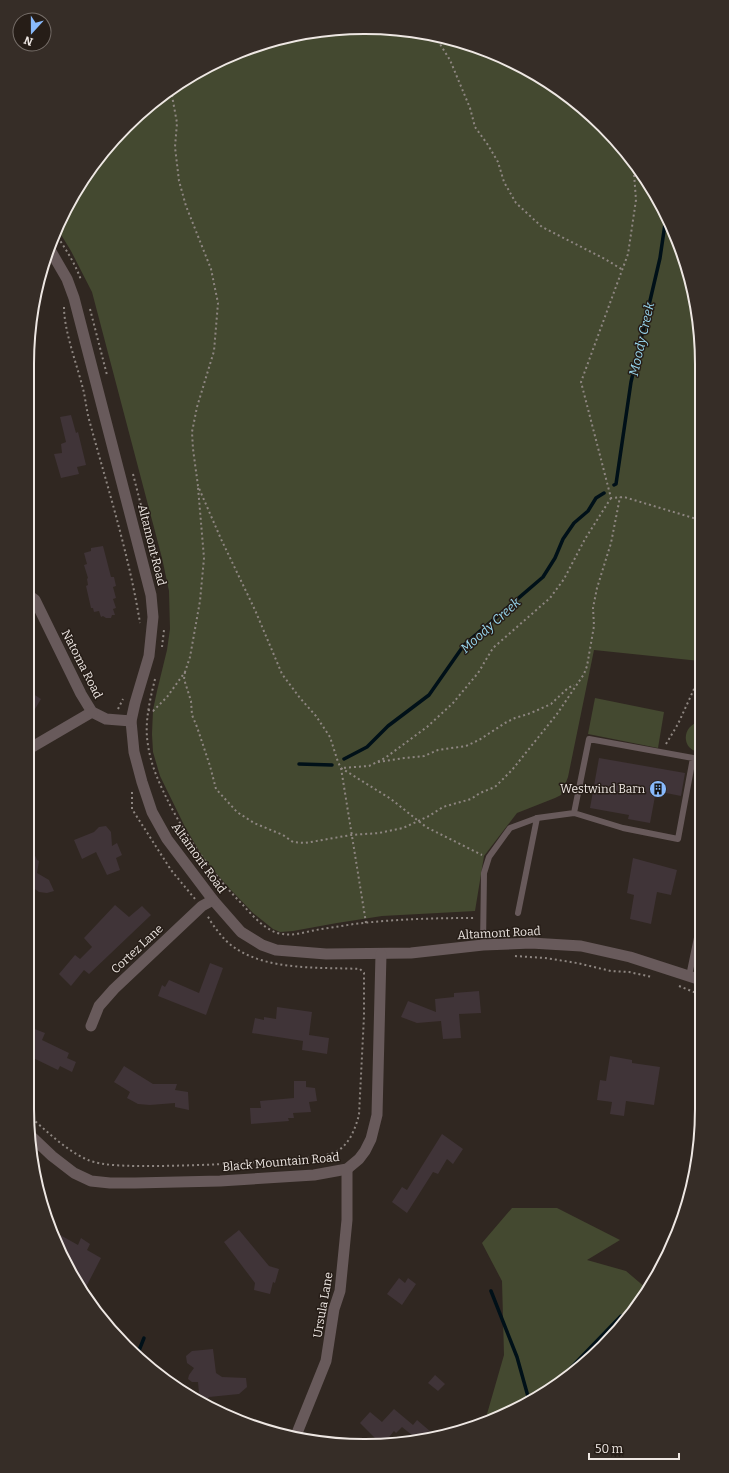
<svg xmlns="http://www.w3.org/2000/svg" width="729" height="1473" font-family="Bitter,serif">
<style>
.green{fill:#444930}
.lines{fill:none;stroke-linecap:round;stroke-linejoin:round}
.stream{stroke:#001018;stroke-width:3.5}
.building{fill:#403438}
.path{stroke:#8e8681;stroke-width:2;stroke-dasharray:2 3;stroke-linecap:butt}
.service{stroke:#685a5b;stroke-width:6}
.minor{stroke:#685a5b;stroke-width:11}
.labels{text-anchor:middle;stroke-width:3;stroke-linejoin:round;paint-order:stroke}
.street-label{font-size:12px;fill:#eee7e3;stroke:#261d17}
.poi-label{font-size:12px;fill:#eee7e3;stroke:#261d17;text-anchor:end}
.water-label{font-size:13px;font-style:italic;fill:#98d8f0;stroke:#261d17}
.rim{fill:none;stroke:#eee7e3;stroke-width:2}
</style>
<rect width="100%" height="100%" fill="#302721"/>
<g class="green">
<polygon points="386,28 452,38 514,62 570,97 632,159 676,236 699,321 700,661 594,650 568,777 561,795 555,798 517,813 484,856 475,911 382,916 337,923 293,931 280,932 273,929 253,913 229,888 204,859 185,827 160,776 153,752 152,734 153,710 157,691 167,650 170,629 169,591 162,558 92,292 71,251 57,228 62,215 97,159 142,111 196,72 256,45 320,30"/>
<polygon points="595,698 664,712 658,748 588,734"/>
<path d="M700,722V752C681,751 681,725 700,722Z"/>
<polygon points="512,1208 557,1208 620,1240 587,1260 626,1271 646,1288 603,1347 514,1411 487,1419 487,1414 504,1355 502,1281 482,1243"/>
</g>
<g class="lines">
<g class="stream">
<polyline points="614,485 616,484 631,382 660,258 666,217"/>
<polyline points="344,759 367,747 388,726 429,695 464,645 543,577 555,558 563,539 574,523 588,511 596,498 604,493"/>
<polyline points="299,764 332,765"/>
<polyline points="491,1291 517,1357 529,1400"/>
<polyline points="138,1353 144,1338"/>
<polyline points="563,1376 621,1316"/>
</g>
</g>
<g class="building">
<polygon points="71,415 76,433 78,432 86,465 77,467 79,474 61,478 54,454 62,453 61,444 66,442 60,417"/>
<polygon points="103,546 111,577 114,577 116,586 113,587 116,598 113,599 116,608 113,609 115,615 112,615 111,618 106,618 103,616 101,617 99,611 94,612 93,608 91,608 86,586 88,585 87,579 88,578 84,565 87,564 84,553 91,551 91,548"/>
<polygon points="27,690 41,699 35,709 27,705"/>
<polygon points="599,758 685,773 681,796 656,791 650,823 628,819 629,815 590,808"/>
<polygon points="106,826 111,832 112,846 117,843 122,855 116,858 120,870 107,875 96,852 82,859 74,840 94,832 99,827"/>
<polygon points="27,837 37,860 39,861 37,873 49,880 54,891 47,893 39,892 32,887 27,896"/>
<polygon points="633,858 677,870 671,895 657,892 651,924 630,919 634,895 627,893"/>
<polygon points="115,905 129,917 142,906 151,915 89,974 84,970 71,986 59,974 75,955 80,959 92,947 84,938"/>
<polygon points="210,963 223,968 206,1015 158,996 162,985 165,987 169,980 199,993"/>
<polygon points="479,991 481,1013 459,1014 461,1038 443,1039 441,1021 417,1023 401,1017 408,1001 436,1012 435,999 454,997 454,993"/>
<polygon points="277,1007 312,1012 309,1035 329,1038 327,1054 302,1050 303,1041 252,1033 255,1018 264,1020 264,1017 276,1019"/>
<polygon points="27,1026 45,1033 42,1040 69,1053 67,1058 76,1062 72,1072 60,1066 58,1070 27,1055"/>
<polygon points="610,1056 632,1060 632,1063 660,1067 654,1105 626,1101 624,1116 610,1114 612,1102 597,1100 600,1080 606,1081"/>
<polygon points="124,1066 153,1084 177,1084 175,1090 188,1092 189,1110 175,1107 175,1103 150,1105 138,1104 127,1098 130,1092 114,1082"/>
<polygon points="294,1081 306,1081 306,1087 315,1088 317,1101 309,1102 311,1112 293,1113 294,1118 288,1118 289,1121 251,1124 250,1108 261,1108 260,1101 294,1098"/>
<polygon points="442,1134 463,1149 453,1164 447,1159 438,1174 433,1172 407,1213 392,1202 402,1187 407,1190"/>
<polygon points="239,1230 269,1266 279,1269 275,1283 273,1282 270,1294 254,1290 255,1283 224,1242"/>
<polygon points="53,1231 78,1245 81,1238 90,1244 87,1250 101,1258 86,1287 81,1284"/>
<polygon points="399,1278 405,1283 408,1278 416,1284 402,1305 387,1294"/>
<polygon points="213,1349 216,1373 222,1377 246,1378 247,1387 239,1394 209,1397 207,1400 199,1393 198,1382 192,1382 188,1379 189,1375 194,1368 187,1363 186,1356 192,1351"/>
<polygon points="435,1375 445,1384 438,1391 428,1383"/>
<polygon points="394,1409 413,1425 417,1420 431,1432 428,1437 418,1440 402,1427 396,1433 394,1431 385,1442 372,1442 375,1438 360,1423 370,1412 382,1422"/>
</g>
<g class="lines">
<g class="path">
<polyline points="435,36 450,60 470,108 475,127 488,145 498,162 504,182 516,203 542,227 605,259 623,270"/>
<polyline points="171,90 177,123 175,147 179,181 186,206 211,269 218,303 214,351 197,407 192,432 193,449 198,486 221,539 255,610 282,674 300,698 316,716 330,737 338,762 341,768 391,799 426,827 482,855"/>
<polyline points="633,160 636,200 628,254 581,382 611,498 624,497 700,520"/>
<path d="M55,233C65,248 75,263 81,280"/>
<path d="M64,307C64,332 78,367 84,393C86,403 87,413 90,423C108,489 129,555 140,623"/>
<polyline points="90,309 107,375"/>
<polyline points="133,474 158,572"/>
<polyline points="162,647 164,630"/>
<polyline points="185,672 184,679 191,701 192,715 197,727 210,766 216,789 237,812 254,823 283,835 293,842 305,843 351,835 379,833 403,828 429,816 443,807 471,799 480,793 495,787 512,770 557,714 584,674 587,666 594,626 593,608 597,588 611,543 620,497"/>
<path d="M155,679C150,700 144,723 148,745C151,767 161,787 171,807C191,844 213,874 242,904C252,915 267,933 283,934C293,936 305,932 316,930C328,928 341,926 354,924C395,919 435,918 475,918"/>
<polyline points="118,709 123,699"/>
<polyline points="148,710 153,711 167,697 185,672 190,657 200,601 204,558 198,487"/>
<polyline points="666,744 678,724 700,676"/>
<polyline points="378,762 404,758 424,756 438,750 466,746 479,740 505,723 515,718 531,713 551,704 568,688 574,685"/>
<polyline points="132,792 132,809 171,870 195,899"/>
<polyline points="366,923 341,768 369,766 385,758 427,727 453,703 478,673 493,648 550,598 564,579 585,539 611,498"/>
<polyline points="515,956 545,958 577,963 611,971 629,972 652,977"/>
<polyline points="679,986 701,995"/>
<path d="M28,1115C47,1131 65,1150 88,1160C102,1166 130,1166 145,1166C190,1166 235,1164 281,1160C298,1158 319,1159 335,1152C349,1146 355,1129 359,1115L364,1016V973L360,969C320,967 269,971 235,948C224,941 213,926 207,915"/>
</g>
<g class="service">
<polyline points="518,913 537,818"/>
<polyline points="483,945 484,873 489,857 510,828 537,818 574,813 623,828 678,839 693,758 589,739 574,813"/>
<polyline points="689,976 701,918"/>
</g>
<g class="minor">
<polyline points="49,248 67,279 74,298 151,595 153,617 149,656 135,703 131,721 134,752 142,782 152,812 167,839 213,900 241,932 262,945 276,950 326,954 411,953 483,945 531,943 581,946 630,957 701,980"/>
<polyline points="27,594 35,600 81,694 92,712 106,719 131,721"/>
<polyline points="27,750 92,712"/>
<polyline points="91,1026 99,1006 114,989 202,906 213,900"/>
<polyline points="32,1137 52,1156 74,1173 91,1181 110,1183 135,1183 220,1181 314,1175 347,1169 359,1159 365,1151 371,1139 377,1115 381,954"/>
<polyline points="295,1438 326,1361 334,1309 340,1291 347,1220 347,1169"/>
</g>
</g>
<defs>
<g id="building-disc" transform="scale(0.9)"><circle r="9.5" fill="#89bafc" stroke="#261d17"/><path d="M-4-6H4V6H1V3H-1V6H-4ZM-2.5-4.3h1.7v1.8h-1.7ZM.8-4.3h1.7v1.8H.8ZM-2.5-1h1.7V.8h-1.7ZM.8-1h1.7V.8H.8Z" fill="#111"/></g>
</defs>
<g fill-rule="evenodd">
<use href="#building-disc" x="658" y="789"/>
</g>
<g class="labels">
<g class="street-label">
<text transform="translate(152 545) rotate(76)" y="4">Altamont Road</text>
<text transform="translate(82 664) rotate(63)" y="4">Natoma Road</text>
<text transform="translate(199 858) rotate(54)" y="4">Altamont Road</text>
<text transform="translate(499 933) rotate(-3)" y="4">Altamont Road</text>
<text transform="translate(137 949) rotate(-43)" y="4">Cortez Lane</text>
<text transform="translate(281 1162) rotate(-5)" y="4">Black Mountain Road</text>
<text transform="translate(323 1305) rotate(-80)" y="4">Ursula Lane</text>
</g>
<g class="poi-label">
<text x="645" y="793">Westwind Barn</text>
</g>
<g class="water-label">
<text transform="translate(641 339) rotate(-77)" y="5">Moody Creek</text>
<text transform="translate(490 625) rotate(-42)" y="5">Moody Creek</text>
</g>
</g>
<path d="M0 0H729V1473H0ZM364 34H365A330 330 0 0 1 695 364V1109A330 330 0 0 1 365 1439H364A330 330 0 0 1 34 1109V364A330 330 0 0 1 364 34Z" fill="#362d27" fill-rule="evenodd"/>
<path class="rim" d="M364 34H365A330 330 0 0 1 695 364V1109A330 330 0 0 1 365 1439H364A330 330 0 0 1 34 1109V364A330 330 0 0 1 364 34Z"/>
<g transform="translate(32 32) rotate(201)"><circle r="19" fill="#261d17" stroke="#766e69"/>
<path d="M0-3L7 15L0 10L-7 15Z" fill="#89bafc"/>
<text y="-6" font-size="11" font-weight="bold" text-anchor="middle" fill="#eee7e3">N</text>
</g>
<path d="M589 1453v6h90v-6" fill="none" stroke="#eee7e3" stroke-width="2"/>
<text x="595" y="1453" font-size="12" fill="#eee7e3" stroke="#261d17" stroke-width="3" paint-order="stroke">50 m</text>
</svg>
